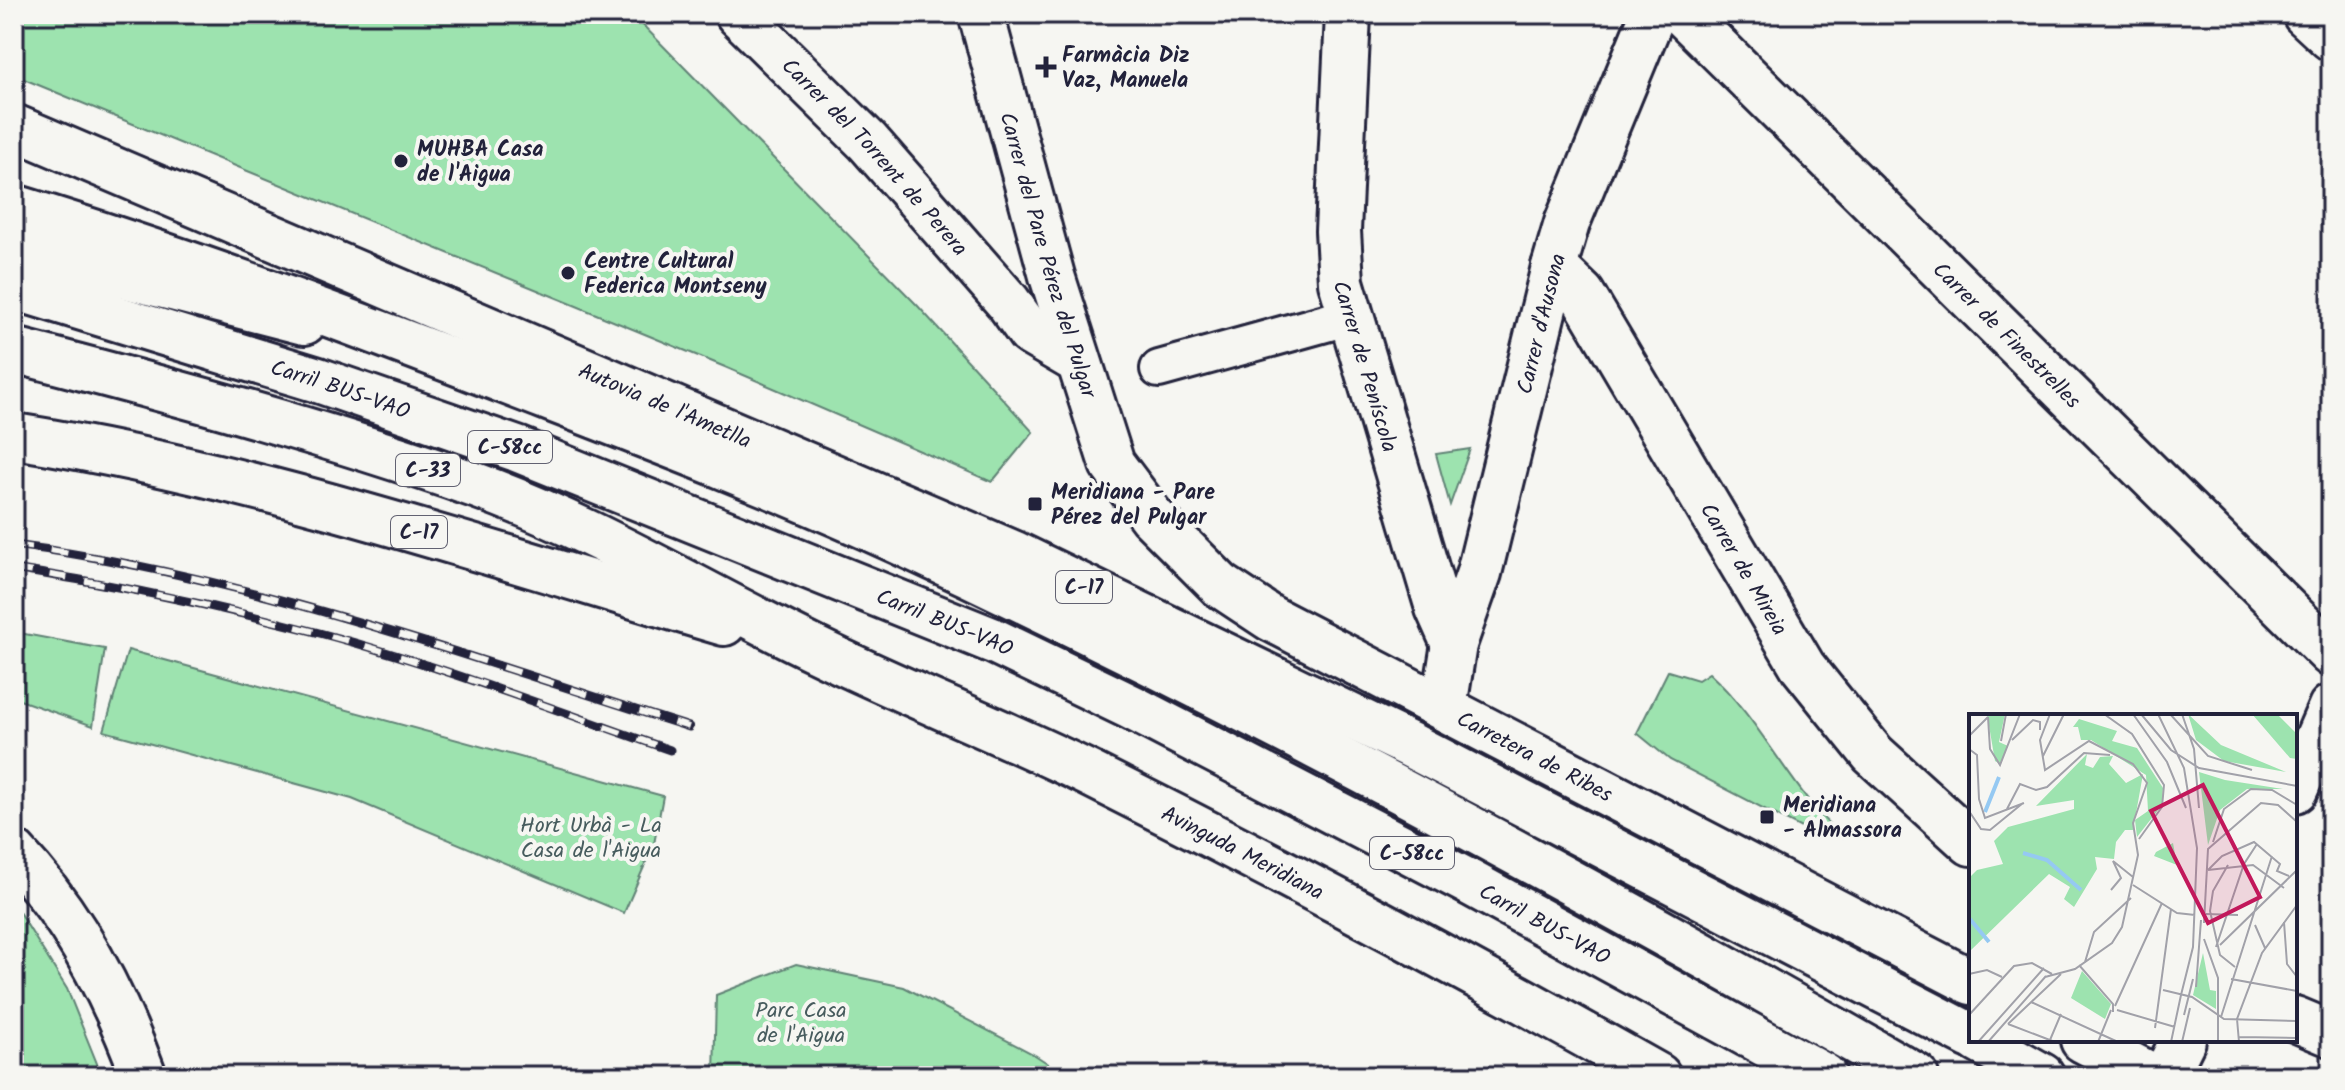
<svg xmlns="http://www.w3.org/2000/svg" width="2345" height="1090" font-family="Kalam,sans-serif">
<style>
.green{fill:#9de3af;stroke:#608275;stroke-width:2}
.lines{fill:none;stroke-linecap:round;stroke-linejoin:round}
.pedestrian-casing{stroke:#22223b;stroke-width:42}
.minor-casing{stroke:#22223b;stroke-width:50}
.trunk-casing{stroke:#22223b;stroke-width:50}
.motorway-casing{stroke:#22223b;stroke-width:50}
.pedestrian{stroke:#f6f6f2;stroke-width:36}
.minor{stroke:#f6f6f2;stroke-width:44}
.trunk{stroke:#f6f6f2;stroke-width:44}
.motorway{stroke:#f6f6f2;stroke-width:44}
.rail-casing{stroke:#22223b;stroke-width:9}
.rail{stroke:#f6f6f2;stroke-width:6;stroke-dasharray:18;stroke-linecap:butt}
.poi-dot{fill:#22223b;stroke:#f6f6f2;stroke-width:3}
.labels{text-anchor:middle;stroke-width:8;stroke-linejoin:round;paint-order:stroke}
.shield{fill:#f6f6f2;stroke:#626272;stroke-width:2}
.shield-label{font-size:20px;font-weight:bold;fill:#22223b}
.poi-label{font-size:22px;font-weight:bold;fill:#22223b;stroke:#f6f6f2;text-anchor:start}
.street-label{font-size:22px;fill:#22223b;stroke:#f6f6f2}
.park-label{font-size:22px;fill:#475c5e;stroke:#f6f6f2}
.inset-river{fill:none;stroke:#95c9f2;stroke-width:4}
.inset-road{fill:none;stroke:#a1a1a9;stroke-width:2}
.view{fill:#c2185b;fill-opacity:0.15;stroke:#c2185b;stroke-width:4}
.inset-edge{fill:none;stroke:#22223b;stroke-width:4}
</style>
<rect width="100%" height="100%" fill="#f6f6f2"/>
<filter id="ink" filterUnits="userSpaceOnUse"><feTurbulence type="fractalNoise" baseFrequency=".0125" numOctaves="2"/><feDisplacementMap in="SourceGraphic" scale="16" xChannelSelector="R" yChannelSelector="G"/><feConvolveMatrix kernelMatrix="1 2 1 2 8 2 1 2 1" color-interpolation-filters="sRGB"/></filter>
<g filter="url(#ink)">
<g class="green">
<polygon points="14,14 632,14 917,305 1033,432 992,482 725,367 14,75"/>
<polygon points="1470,449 1450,505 1436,454"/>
<polygon points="14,632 105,649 93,726 14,698"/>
<polygon points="128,650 663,796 654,844 624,913 352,799 104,731"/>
<path d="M1668,671L1698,680L1709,673C1762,721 1790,789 1842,837L1811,833L1670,760L1637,733Z"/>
<polygon points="14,904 67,989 102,1076 14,1076"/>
<polygon points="796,964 904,987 1035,1055 1067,1076 714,1076 716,995"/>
</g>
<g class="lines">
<g class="pedestrian-casing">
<polyline id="pedestrian" points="1159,369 1351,316"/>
</g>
<g class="minor-casing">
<g id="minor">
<path id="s1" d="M738,14L868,142L1008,302L1030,333L1078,361"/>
<path id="s2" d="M981,14L1052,276L1112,464L1151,516L1220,585L1270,618L1971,982"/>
<path id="s3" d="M1348,14L1338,231L1341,282L1438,608L1454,644"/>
<path id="s4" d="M1683,14L2331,654"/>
<polyline points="2305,14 2331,38"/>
<path id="s5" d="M1554,267L1582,294L1803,667L1873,754L1971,843"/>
<path id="s6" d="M1444,707L1454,644L1479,573L1554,267L1567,223L1653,14"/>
<polyline points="2295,790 2331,707"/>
<path d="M14,853C74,916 114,994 144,1076"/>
<polyline points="2295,1019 2331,1034"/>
<polyline points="2083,1040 2152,1076"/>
<polyline points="2165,1076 2183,1040"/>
</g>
</g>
<g class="trunk-casing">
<g id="trunk">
<path id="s7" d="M14,127L1015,554L1410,745L1971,1036"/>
<polyline points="14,247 304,322"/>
<path id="s8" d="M14,287L318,380L517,449L994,641L1131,707L1465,880L1824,1076"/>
<path id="s9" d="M14,350C169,390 324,432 475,485C595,528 703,595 817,650C907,694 1000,730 1090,774C1282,870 1471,970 1658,1076"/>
<path d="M14,436C256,474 490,554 724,623"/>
<polyline points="1978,1040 2042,1076"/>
</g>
</g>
<g class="motorway-casing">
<g id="motorway">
<path d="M14,207C185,259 353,322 520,387C647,436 776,485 900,542C1248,703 1584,886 1916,1076"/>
<polyline points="1177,651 1311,697"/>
</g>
</g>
<use href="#pedestrian" class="pedestrian"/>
<use href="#minor" class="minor"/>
<use href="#trunk" class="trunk"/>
<use href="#motorway" class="motorway"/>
<g class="rail-casing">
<g id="rail">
<path d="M14,545C246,575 466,657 689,727"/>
<path d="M14,569C106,583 198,602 288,625C416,656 546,707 670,750"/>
</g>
</g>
<use href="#rail" class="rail"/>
</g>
</g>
<g class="poi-dot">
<path d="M1042 55h8v8h8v8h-8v8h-8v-8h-8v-8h8z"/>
<circle cx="401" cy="161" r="8"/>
<circle cx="568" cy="273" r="8"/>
<rect x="1027" y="496" width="16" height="16" rx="4"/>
<rect x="1759" y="809" width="16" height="16" rx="4"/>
</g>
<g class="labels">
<g class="shield">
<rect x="468" y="431" width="84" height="32" rx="6"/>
<rect x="396" y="454" width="64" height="32" rx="6"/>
<rect x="391" y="516" width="56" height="32" rx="6"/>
<rect x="1056" y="571" width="56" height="32" rx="6"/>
<rect x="1370" y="837" width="84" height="32" rx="6"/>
</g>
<g class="shield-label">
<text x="510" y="454">C-58cc</text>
<text x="428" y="477">C-33</text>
<text x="419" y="539">C-17</text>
<text x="1084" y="594">C-17</text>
<text x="1412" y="860">C-58cc</text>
</g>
<g class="poi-label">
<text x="1062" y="62">Farmàcia Diz<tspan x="1062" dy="25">Vaz, Manuela</tspan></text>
<text x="417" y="156">MUHBA Casa<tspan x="417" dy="25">de l'Aigua</tspan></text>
<text x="584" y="268">Centre Cultural<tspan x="584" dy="25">Federica Montseny</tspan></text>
<text x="1051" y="499">Meridiana - Pare<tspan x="1051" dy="25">Pérez del Pulgar</tspan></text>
<text x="1783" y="812">Meridiana<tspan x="1783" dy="25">- Almassora</tspan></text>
</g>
<g class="street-label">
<text dy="8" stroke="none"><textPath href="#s1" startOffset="198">Carrer del Torrent de Perera</textPath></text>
<text dy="8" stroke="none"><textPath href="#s2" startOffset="250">Carrer del Pare Pérez del Pulgar</textPath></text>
<text dy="8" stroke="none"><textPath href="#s6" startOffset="396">Carrer d'Ausona</textPath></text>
<text dy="8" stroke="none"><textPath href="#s4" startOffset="456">Carrer de Finestrelles</textPath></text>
<text dy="8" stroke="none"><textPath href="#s3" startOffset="356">Carrer de Peníscola</textPath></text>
<text dy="8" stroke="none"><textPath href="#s8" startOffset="342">Carril BUS-VAO</textPath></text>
<text dy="8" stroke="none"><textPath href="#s7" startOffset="708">Autovia de l'Ametlla</textPath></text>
<text dy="8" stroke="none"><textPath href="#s5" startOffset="358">Carrer de Mireia</textPath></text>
<text dy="8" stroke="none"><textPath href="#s8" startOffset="990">Carril BUS-VAO</textPath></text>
<text dy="8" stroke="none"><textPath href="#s2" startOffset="990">Carretera de Ribes</textPath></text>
<text dy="8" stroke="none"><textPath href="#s9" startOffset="1332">Avinguda Meridiana</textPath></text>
<text dy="8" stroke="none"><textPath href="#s8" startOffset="1662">Carril BUS-VAO</textPath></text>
</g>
<g class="park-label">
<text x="591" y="832">Hort Urbà - La<tspan x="591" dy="25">Casa de l'Aigua</tspan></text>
<text x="801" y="1017">Parc Casa<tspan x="801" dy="25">de l'Aigua</tspan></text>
</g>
</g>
<g transform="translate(1969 714)">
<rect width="328" height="328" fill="#f6f6f2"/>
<path d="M18,0H36L30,28L39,32L31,50L26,47ZM219,0L252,31L317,58L255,47L227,26ZM283,0H308L328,20V45L321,44ZM110,5L148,17L143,27L168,34L194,74L193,91L168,123L166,106L179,97L177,61L122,26H112L109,13H104ZM118,40L116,51L124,54L131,43L144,42L140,50L157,69L174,60L164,116H156L147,128L145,145L126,143L128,155L105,193L95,185L101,173L80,160L0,238V164L8,156L34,150L25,127L39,113L105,95V86L67,92ZM230,58L256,66L314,75H278L251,96L239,131ZM204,129L208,151L185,142L187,138ZM234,239L241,276L247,277V295L224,281ZM113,257L142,290L136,305L102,284Z" fill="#9de3af"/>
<path class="inset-river" d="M16,98L30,63M54,139L78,146L112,176M0,204L20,228"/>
<path class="inset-road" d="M135,0L163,20L195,71L193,93L170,125M164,0L198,48L217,94M172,0L202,36L230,54L328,72M189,0L215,54L228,134L224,233L212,281M201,0L239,42L283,56M213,0L225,35L230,94M19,3L21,35L31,51L51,0M0,22L19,3M43,26L64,6L71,8V16M32,27L37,0M0,35L8,41L10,85L16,104L55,89M74,42L95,0M38,95L51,70L67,76L78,73L115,39L141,41M0,97L12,115L21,116L54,89M244,128L255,95L282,75L303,76L328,91M259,151L244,177L241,197L251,241L266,253M239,156L253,142L285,128L311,150L308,157L320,162M239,156L284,151L315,174M164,171L208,199L226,201M142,176L152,164L144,147L164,163M237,200L269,201M315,208L318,250L328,263M235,209L239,135L292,89L309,91L328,108M286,211L296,234M235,225L249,264V328M251,231L328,156M247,233L275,150L288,130M116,248L125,218L162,184M110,251L144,290V298M0,260L18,256L33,263M76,263L106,255L143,229L153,213L169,141L164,109L178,69L164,50L120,27L76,56L71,26L81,0M262,265L328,277M227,273L232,206M194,276L223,283L255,305L328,307M62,288L149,328M146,292L193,189M148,296L206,313M0,301L45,252L63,249L83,260M215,301L224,265M252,303L303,142M39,310L92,260M39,310L86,328M186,314L202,195M270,323L328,324M81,326L92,300M9,328L75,254M19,328L77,262M129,328L142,296M202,328L212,281M213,328L221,294M270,328L268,305L293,239L328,191"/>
<path class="view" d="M234,71L291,183L239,209L182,97Z"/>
<rect width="328" height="328" class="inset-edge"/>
</g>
<rect width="2345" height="1090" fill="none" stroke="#f6f6f2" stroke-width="48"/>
<rect x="24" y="24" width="2297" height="1042" fill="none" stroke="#22223b" stroke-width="3" filter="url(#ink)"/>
</svg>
